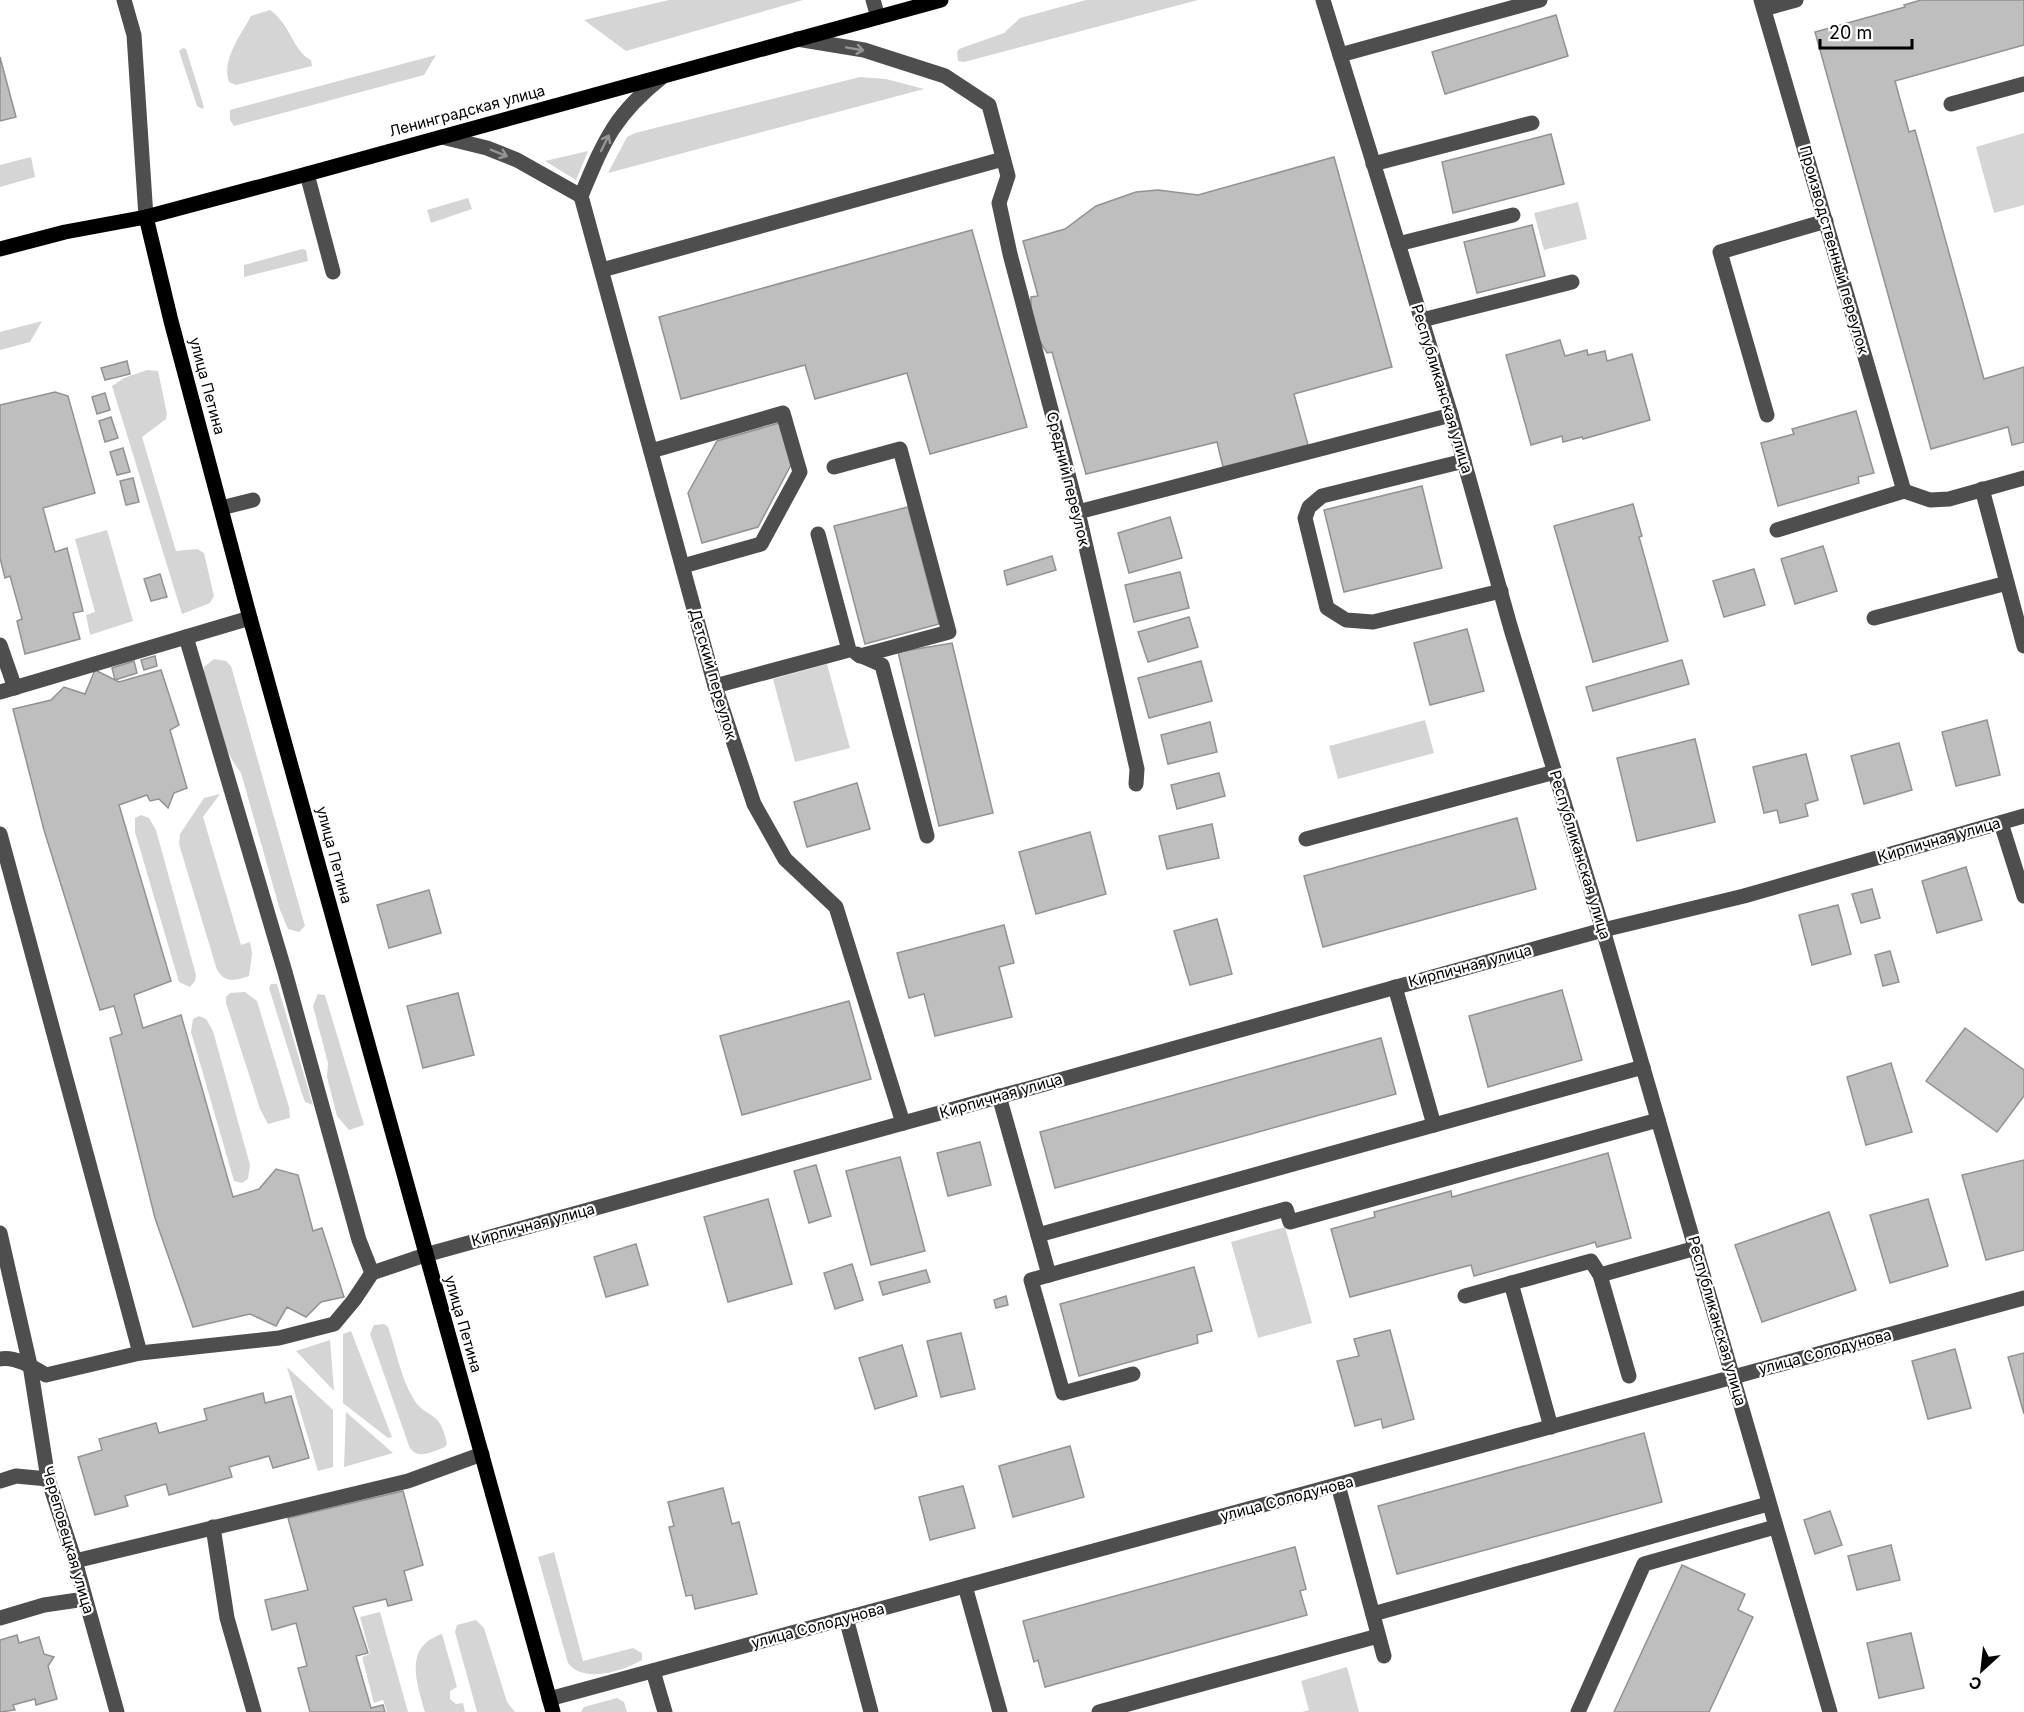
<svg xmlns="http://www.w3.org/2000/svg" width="2024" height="1712" font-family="Inter,sans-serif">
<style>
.green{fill:#d5d5d5}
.building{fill:#bebebe;stroke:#929292;stroke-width:1.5}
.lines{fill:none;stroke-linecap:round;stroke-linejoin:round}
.minor{stroke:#4e4e4e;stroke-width:15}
.major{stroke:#000;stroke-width:15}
.oneway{stroke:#959595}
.labels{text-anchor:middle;stroke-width:4.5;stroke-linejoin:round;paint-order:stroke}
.street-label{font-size:15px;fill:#000;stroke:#fff}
</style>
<rect width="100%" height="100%" fill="#fff"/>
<g class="green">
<polygon points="669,0 803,0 626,51 584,20"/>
<polygon points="1086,0 1198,0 964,62 958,61 957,52 959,49 1004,33 1020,18"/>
<path d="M270,10C292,26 292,50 311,60L312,66L236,85L229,82C221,60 241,35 251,16Z"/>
<polygon points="183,48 186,49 204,107 202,109 197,106 179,51"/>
<polygon points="436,55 424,75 234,126 230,120 230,110"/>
<polygon points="860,77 886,79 924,89 608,173 627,137 635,133"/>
<polygon points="2024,133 2024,205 1994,213 1976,147"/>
<polygon points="588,151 576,180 545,161"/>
<polygon points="31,157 35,177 0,187 0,165"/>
<polygon points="468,198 472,209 431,223 427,210"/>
<polygon points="1578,202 1587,239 1544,250 1534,213"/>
<polygon points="302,249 306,250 308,261 244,277 244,265"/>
<polygon points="42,321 30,342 0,350 0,332"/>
<polygon points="147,370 158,371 167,414 166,419 142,437 176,551 197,549 204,553 214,596 210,603 182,614 112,386 124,378"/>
<polygon points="107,530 133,621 90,635 86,615 95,612 75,539"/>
<path d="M214,659L226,661L231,666L305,926L299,932L288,929L280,910L241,773C224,751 200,695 204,667Z"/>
<polygon points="827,664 850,748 795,762 773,679"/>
<polygon points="1425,720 1434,753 1338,779 1329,746"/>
<path d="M220,794L203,817L241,945L250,942L252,954L249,976C235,981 225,983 217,970L179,844L180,834L204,798Z"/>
<polygon points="141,815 149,818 156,830 196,975 195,981 190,987 179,982 135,832 135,818"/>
<polygon points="271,984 277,984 313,1105 305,1102 302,1094 269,988"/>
<polygon points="245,992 257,1001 289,1107 290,1118 268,1124 260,1109 226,1003 226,997 230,993"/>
<polygon points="318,994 325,995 364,1125 349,1130 337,1116 327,1077 328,1063 313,1006"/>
<polygon points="199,1016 206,1019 213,1031 250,1165 248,1179 242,1183 234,1181 191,1032 193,1019"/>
<polygon points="1285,1227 1312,1323 1258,1338 1231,1242"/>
<path d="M384,1324L388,1327C396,1350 401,1378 413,1398C425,1420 440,1407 447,1444L445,1447C431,1452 417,1461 409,1446L370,1334L374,1325Z"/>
<polygon points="351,1331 392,1437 388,1438 343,1403 343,1334"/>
<polygon points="330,1340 334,1391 296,1351"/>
<polygon points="287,1367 333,1410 333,1467 318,1471"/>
<polygon points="346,1412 393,1453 344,1467"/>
<path d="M554,1552L583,1661L633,1648L642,1653V1660C623,1671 584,1684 568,1663L538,1557Z"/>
<polygon points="380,1612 408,1712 387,1712 383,1700 374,1703 362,1657 370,1654 360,1617"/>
<polygon points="476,1620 484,1628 507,1702 515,1712 477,1712 455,1632 457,1625"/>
<path d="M442,1634L457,1687L450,1691V1699L456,1704L463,1703L465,1712H425C417,1682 403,1647 442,1634Z"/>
<polygon points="1347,1667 1359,1712 1302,1712 1309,1710 1301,1681"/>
<polygon points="617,1698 624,1702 627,1712 581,1712 584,1707"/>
</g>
<g class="building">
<polygon points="1921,0 2024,0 2024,45 1895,81 1909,132 1915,130 1984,379 2024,367 2024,442 2012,445 2008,427 1931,449 1815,32 1905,7 1904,5"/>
<polygon points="1556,15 1568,56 1445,94 1432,52"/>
<polygon points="0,57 16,117 0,121"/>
<polygon points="1551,134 1564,184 1453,213 1442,162"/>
<polygon points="1334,157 1392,367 1294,394 1308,445 1223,467 1217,442 1086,474 1052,352 1047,353 1039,340 1031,311 1031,297 1038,296 1023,241 1065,229 1096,206 1136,192 1158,190 1198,195"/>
<polygon points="1532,225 1545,276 1477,293 1464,242"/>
<polygon points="972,230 1027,427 930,454 907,373 815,399 805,365 681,399 659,317"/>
<polygon points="1560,340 1565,356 1587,350 1588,355 1605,351 1607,361 1632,354 1650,420 1583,439 1582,437 1563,442 1562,436 1531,445 1506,355"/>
<polygon points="127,361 130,374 105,380 101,368"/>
<polygon points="55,392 68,396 95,493 43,508 55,552 67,548 83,611 73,613 80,639 25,654 17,621 22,619 10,576 5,578 0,558 0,405"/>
<polygon points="105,393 110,410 97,414 92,397"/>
<polygon points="1856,411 1874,473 1858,477 1859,483 1778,506 1761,443 1794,434 1792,429"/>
<polygon points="111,417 118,438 105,442 99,421"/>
<polygon points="779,423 791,465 758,527 702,543 688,493 717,441"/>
<polygon points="123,448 130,472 117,475 110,452"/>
<polygon points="133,478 139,502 126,505 120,481"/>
<polygon points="1422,486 1442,568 1344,592 1324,510"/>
<polygon points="1633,504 1642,536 1639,537 1668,641 1593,662 1554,526"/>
<polygon points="908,507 939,624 865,644 834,526"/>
<polygon points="1170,517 1182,558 1129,573 1118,533"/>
<polygon points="1823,546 1837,591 1795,604 1781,559"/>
<polygon points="1052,556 1056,570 1007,585 1004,571"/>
<polygon points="1754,569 1765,605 1724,617 1713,581"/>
<polygon points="1180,572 1189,608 1134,622 1125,585"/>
<polygon points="160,574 167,597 151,601 144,579"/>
<polygon points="1189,617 1198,647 1148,662 1138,632"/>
<polygon points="1467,629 1484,691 1430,705 1414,643"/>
<polygon points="952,643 993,813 939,826 898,652"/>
<polygon points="155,656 157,666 144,670 141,660"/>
<polygon points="1682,660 1689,684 1593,711 1586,687"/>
<polygon points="134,661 137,673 115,680 112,668"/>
<polygon points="1201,661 1212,701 1149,718 1138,678"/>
<polygon points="95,670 119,682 161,670 179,725 170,730 187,788 174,793 168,808 159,799 150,801 147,795 119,805 171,981 134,995 143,1028 181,1015 233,1197 259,1189 276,1169 298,1175 313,1231 322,1228 344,1297 321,1302 306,1317 287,1307 276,1326 250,1314 193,1327 155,1218 110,1038 122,1034 114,1006 100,1010 44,830 13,709 51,700 64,687 85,694"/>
<polygon points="1987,720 2000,775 1956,786 1942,732"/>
<polygon points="1210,722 1217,752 1168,764 1161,735"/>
<polygon points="1695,739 1715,822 1637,841 1617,758"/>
<polygon points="1899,743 1912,790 1864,804 1851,756"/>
<polygon points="1806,754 1818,800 1805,804 1808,816 1780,823 1777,810 1764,813 1753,767"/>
<polygon points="1219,773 1225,796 1177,809 1171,785"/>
<polygon points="857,783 870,829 807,847 794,802"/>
<polygon points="1517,818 1536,889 1323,947 1304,876"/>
<polygon points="1212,824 1219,858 1167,869 1159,836"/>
<polygon points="1090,832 1106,894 1036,914 1019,852"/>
<polygon points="1966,867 1982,920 1937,933 1922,881"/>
<polygon points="1872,889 1880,918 1861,923 1852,894"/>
<polygon points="429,890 441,933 389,948 377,905"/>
<polygon points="1838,905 1851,954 1812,965 1799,915"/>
<polygon points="1217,919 1232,974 1190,985 1174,931"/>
<polygon points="1004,925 1014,963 999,967 1012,1017 935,1036 924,994 909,998 897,953"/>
<polygon points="1890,951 1899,982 1883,986 1875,955"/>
<polygon points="1562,990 1582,1060 1488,1087 1469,1016"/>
<polygon points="458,993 474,1055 423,1068 407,1006"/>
<polygon points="849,1001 871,1079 742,1115 720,1036"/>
<polygon points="1965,1028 2024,1070 2024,1096 1997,1132 1926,1081"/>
<polygon points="1381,1038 1396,1094 1055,1188 1040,1132"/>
<polygon points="1891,1063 1912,1132 1866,1145 1847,1077"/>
<polygon points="980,1142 991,1185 948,1196 937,1153"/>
<polygon points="1608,1153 1631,1238 1597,1247 1595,1242 1589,1244 1474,1276 1471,1265 1350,1297 1331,1229 1375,1217 1374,1212 1451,1191 1452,1197"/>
<polygon points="900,1157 925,1251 871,1265 846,1171"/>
<polygon points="2024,1160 2024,1250 1986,1260 1962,1175"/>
<polygon points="816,1165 831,1216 809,1223 794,1171"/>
<polygon points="768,1199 792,1284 728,1302 704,1217"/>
<polygon points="1928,1199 1948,1266 1890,1283 1870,1215"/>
<polygon points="1829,1212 1856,1290 1762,1322 1735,1245"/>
<polygon points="636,1244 648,1285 606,1297 594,1257"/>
<polygon points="852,1264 863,1300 835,1309 824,1273"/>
<polygon points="1194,1267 1212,1331 1197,1335 1198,1343 1079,1376 1060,1304"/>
<polygon points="926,1270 930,1282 883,1295 879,1282"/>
<polygon points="1006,1296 1008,1305 996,1308 994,1300"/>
<polygon points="1390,1330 1414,1419 1383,1428 1381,1419 1355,1426 1337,1361 1359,1356 1354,1339"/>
<polygon points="961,1333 975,1389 941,1397 927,1341"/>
<polygon points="902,1345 917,1396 875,1409 859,1358"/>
<polygon points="1955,1349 1971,1408 1928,1419 1912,1361"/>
<polygon points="2024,1353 2024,1414 2008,1357"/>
<polygon points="263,1393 265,1403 291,1396 309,1458 273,1468 269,1456 229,1467 232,1477 169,1495 166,1484 125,1496 128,1506 95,1515 78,1457 102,1450 99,1439 156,1423 159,1433 207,1420 204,1409"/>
<polygon points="1644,1433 1662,1502 1397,1574 1378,1506"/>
<polygon points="1070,1446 1084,1497 1013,1517 999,1466"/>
<polygon points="963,1486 975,1528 930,1540 919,1497"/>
<polygon points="723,1488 732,1524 739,1522 757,1594 695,1609 692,1595 686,1596 669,1527 674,1526 668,1502"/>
<polygon points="403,1491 423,1565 404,1571 412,1600 388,1606 386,1599 353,1607 368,1653 356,1656 371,1708 383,1705 385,1712 310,1712 298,1668 307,1666 296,1623 272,1630 265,1600 308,1590 288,1518"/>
<polygon points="1830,1511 1842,1545 1815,1554 1804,1520"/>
<polygon points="1891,1545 1900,1580 1857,1590 1848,1556"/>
<polygon points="1295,1547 1306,1589 1300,1591 1307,1615 1045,1687 1038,1660 1034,1662 1023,1621"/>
<polygon points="1682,1565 1745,1594 1738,1610 1753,1617 1709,1712 1614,1712"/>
<polygon points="1911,1633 1924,1688 1879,1698 1867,1643"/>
<polygon points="17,1635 19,1643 39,1637 44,1654 54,1657 48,1666 57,1699 36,1705 35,1699 13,1705 15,1710 0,1712 0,1640"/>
</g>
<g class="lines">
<g class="minor">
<polyline points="124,0 134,35 146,217"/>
<polyline points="873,0 878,17"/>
<polyline points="1323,0 1451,415 1511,629 1603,930 1830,1712"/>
<polyline points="1761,0 1904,491"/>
<polyline points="1764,9 1796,0"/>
<polyline points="797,39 864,50 945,76 989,105 1008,176 999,203 1010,254 1078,512 1137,769 1136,784"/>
<polyline points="1340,55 1540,0"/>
<path d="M662,77C614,115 604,141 581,196L715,686L754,804L785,859L836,907L903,1123"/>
<polyline points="1951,104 2024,84"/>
<polyline points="442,137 487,148 517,160 581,196"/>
<polyline points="1373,164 1532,123"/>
<polyline points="307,174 333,272"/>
<polyline points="1398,244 1513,215"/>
<polyline points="602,270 1003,159"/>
<polyline points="1422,320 1572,282"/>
<polyline points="1767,415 1720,252 1826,221"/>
<polyline points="651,451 783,413 800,472 761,544 683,566"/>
<polyline points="1464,461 1322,496 1309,507 1305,518 1327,608 1346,620 1373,622 1501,591"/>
<polyline points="834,467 900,449 949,632 860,656"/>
<polyline points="1982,489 2024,646"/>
<polyline points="221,508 253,500"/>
<polyline points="1078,512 1451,415"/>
<polyline points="1777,530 1904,491 1930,500 1949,499 2024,478"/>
<polyline points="1874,618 2007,583"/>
<polyline points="186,637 285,972 359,1240 372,1273"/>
<polyline points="0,645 15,688"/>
<polyline points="857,654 882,665 927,836"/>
<polyline points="715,686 849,650 818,534"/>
<polyline points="0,692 250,618"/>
<polyline points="2001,823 2024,896"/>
<polyline points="0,834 140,1353"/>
<polyline points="1306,839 1555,772"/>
<polyline points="1395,987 1434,1125"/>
<polyline points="999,1096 1038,1235 1643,1067"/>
<polyline points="0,1233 30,1365 48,1479 75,1561 117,1712"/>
<polyline points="1038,1235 1049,1275"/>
<polyline points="1600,1275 1696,1248"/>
<polyline points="1511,1283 1551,1427"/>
<polyline points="1465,1296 1591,1261 1600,1275 1629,1376"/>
<path d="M0,1359C15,1356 33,1367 46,1375L140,1353L279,1338L334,1324L354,1300L372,1273L425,1255L1603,930L1744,896L2024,816"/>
<polyline points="1133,1374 1063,1393 1031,1280 1286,1209 1290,1222 1658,1120"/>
<polyline points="0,1481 16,1476 48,1479"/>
<polyline points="1338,1485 1384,1656"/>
<polyline points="213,1527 227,1618 254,1712"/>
<polyline points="75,1561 408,1481 482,1454"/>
<polyline points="965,1586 1000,1712"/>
<polyline points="1373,1614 1768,1504"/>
<polyline points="0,1618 44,1605 85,1599"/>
<polyline points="846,1618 871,1712"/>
<polyline points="653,1671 665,1712"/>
<polyline points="549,1699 2024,1298"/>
<polyline points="1099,1712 1378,1636"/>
<polyline points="1578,1712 1644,1564 1775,1527"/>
</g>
<g class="major">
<polyline points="146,217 171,321 250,618 553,1712"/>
<polyline points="0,249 65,232 146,217 307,174 941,0"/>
</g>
</g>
<defs><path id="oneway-shaft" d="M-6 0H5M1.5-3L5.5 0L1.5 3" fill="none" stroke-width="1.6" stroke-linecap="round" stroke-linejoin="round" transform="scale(1.5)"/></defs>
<g class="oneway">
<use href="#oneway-shaft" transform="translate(855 49) rotate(10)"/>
<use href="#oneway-shaft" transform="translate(605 143) rotate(-64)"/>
<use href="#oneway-shaft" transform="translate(499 153) rotate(22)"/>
</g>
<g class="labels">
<g class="street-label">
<text transform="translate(467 111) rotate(-15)" y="5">Ленинградская улица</text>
<text transform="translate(1834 250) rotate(74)" y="5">Производственный переулок</text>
<text transform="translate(207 386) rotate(75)" y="5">улица Петина</text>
<text transform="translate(1442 389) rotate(73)" y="5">Республиканская улица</text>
<text transform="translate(1068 479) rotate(76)" y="5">Средний переулок</text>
<text transform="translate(713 674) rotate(74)" y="5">Детский переулок</text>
<text transform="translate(1939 840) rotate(-16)" y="5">Кирпичная улица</text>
<text transform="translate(334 855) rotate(75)" y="5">улица Петина</text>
<text transform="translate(1580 855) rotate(73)" y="5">Республиканская улица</text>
<text transform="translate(1470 966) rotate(-15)" y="5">Кирпичная улица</text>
<text transform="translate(1001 1096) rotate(-16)" y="5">Кирпичная улица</text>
<text transform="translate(533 1225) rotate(-15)" y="5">Кирпичная улица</text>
<text transform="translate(1717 1321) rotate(74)" y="5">Республиканская улица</text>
<text transform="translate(463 1324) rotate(74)" y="5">улица Петина</text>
<text transform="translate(1825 1352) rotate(-15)" y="5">улица Солодунова</text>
<text transform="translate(1287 1499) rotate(-15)" y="5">улица Солодунова</text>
<text transform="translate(68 1540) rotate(74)" y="5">Череповецкая улица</text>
<text transform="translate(818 1626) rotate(-15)" y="5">улица Солодунова</text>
</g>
</g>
<g transform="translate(1982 1670) rotate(207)" stroke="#ffffff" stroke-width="4.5" paint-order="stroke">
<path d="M0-4.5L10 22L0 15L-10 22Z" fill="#000000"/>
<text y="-9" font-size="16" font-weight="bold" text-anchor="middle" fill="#000000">С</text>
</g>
<path d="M1820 39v9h92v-9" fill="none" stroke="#000000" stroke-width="3"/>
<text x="1829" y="39" font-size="18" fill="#000000" stroke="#ffffff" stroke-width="4.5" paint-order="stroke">20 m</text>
</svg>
